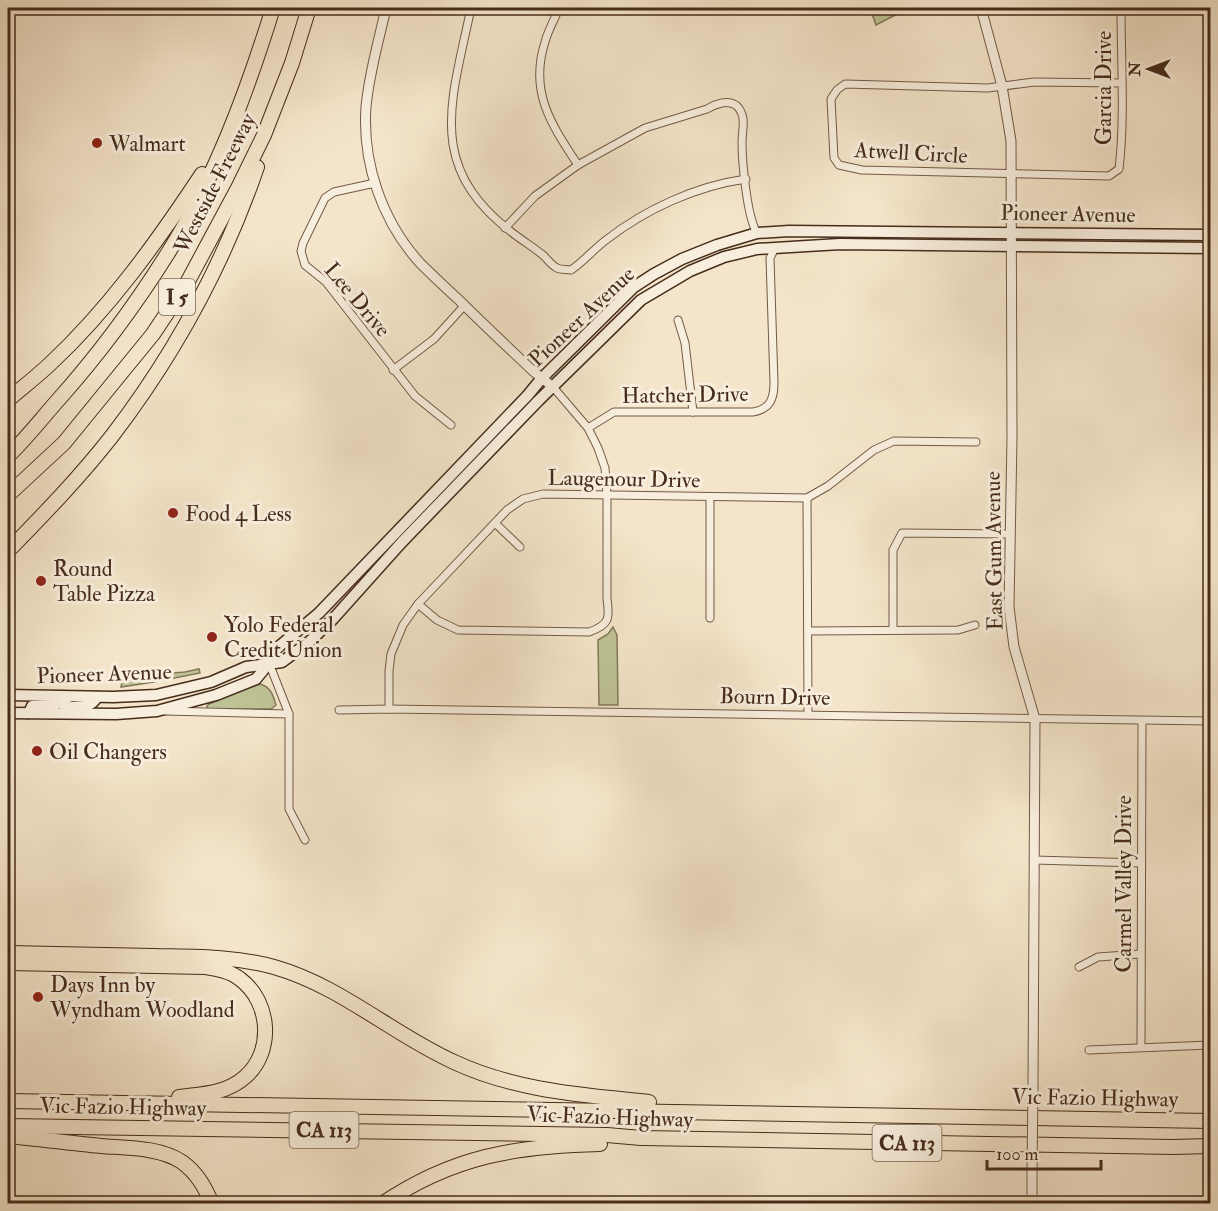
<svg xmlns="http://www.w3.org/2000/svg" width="1218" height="1211" font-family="'IM FELL Double Pica',serif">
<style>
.green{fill:#bec395;stroke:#827858;stroke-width:1.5}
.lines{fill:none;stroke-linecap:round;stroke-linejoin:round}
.minor-casing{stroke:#725a46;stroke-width:9}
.tertiary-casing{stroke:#725a46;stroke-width:11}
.secondary-casing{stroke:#462c1a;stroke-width:13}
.motorway-casing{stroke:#462c1a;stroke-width:16}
.minor{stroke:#f8eedd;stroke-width:7}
.tertiary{stroke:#f8eedd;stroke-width:9}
.secondary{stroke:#f8eedd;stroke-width:10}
.motorway{stroke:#f4e5ca;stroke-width:14}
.tertiary-bridge-casing{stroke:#725a46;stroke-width:11;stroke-linecap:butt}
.tertiary-bridge{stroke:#f8eedd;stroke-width:9}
.poi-dot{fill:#8f2418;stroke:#f8eedd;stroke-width:2}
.labels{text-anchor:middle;stroke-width:6;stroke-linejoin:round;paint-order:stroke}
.shield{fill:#f8eedd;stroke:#7b6654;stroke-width:1.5}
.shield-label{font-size:21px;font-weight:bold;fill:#462c1a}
.street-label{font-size:22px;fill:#462c1a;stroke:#f8eedd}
.poi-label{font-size:22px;fill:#462c1a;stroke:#f8eedd;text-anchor:start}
</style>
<rect width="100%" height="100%" fill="#f4e5ca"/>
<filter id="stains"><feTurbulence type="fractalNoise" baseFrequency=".00333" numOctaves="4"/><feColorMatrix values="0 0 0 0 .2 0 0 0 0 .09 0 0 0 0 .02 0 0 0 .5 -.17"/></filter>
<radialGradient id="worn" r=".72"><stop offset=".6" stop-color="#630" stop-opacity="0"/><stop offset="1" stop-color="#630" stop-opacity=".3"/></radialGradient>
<g class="green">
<polygon points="870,8 909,8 876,25"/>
<polygon points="613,627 617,635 618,705 599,705 598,640 608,634"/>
<polygon points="199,669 200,673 154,682 121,687 122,681 126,679 154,679 172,673 185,672"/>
<path d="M260,684C271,687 273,695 276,705L271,709H207V706L209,704Z"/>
</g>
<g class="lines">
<g class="minor-casing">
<g id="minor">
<path d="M471,8C451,104 424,169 518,237C526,243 536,249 544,256C548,260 551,265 557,268C561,270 566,269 571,270C583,262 594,249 606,240C646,209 696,186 746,179"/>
<polyline points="545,8 557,12"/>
<path d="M559,8C555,19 548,30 545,42C529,92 551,124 578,165"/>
<path d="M1121,8C1121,59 1125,119 1119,169L1109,176L862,170L839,165L834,158L831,99L837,90L845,84L988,88L1034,82L1121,83"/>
<polyline points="375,183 334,192 325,198 303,243 301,251 305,265 326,282 415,396 451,425"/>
<path d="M505,228L535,196L578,165L645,128L707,109C715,104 728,99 737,106C740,109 743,115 743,119C744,126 742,134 742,142C742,162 747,217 757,233"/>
<polyline points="678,320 685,343 693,412"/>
<polyline points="393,370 434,339 464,306"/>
<path d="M588,428L614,412H753C770,409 774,399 774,383L770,258L775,248"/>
<polyline points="710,497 710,618"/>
<polyline points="807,498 808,714"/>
<polyline points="807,498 828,486 874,450 894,441 976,442"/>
<polyline points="495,523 520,547"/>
<path d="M418,604L437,620L458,630L589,632C609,625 610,619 607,599V495L605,468L598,448L588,428L553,387"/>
<polyline points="893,630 893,550 902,533 1009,534"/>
<polyline points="808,631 958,630 975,625"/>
<polyline points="269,663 289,714 289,809 305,840"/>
<polyline points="389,709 389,671 391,654 403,625 418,604 507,510 523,499 543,494 807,498"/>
<polyline points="339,710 389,709 1210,721"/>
<polyline points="165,711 289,714"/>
<polyline points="1034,860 1140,863"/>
<polyline points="1079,967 1098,957 1140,954"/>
<polyline points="1141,1047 1142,721"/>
<polyline points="1089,1050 1210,1045"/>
</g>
</g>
<g class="tertiary-casing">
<g id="tertiary">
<path d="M386,8C379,40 369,73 366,107C362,163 382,221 420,263C433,276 447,289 460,301C484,325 509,348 533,371L553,387"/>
<polyline points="981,8 1002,86 1011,141 1012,437 1009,607 1014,647 1035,719 1033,1085"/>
<polyline points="1032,1204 1032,1173"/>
</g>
</g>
<g class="secondary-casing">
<g id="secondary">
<polyline points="8,695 113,697 156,695 211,682 246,667 282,662 309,642 333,619 402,542 539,400 641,300 690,271 724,257 757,249 840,244 1210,248"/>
<path d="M65,708C78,705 90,710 97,697"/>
<polyline points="8,713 116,714 157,711 216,695 256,679 269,663 276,649 319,613 528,395 542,378 634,287 654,274 682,259 717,245 757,233 789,231 1210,235"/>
<polyline points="29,713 32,706 55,705 69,697"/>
</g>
</g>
<g class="motorway-casing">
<g id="motorway">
<path d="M8,400C22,388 36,377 50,364C109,309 157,242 202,174"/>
<path d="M8,456C26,439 42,418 59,399C99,354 136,304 168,253C215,178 247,92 273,8"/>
<polyline points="8,495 64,443 153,334 187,283 238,188 264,135 292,63 309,8"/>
<path d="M8,551C44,514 80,477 112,436C174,355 224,263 257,167"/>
<path d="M8,953C56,954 104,955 153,956C194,957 235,956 274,967C341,986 392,1034 454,1062C516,1091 583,1095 649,1102"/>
<path d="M8,963L205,967C217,969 230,971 240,979C271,1002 274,1052 245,1077C226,1094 202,1094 179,1097"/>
<polyline points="8,1101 1210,1121"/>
<polyline points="8,1126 607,1135 641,1138 1173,1147 1210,1146"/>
<path d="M8,1136C39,1139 70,1143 101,1146C126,1148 160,1147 182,1162C197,1173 205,1187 212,1204"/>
<path d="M382,1204C453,1156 516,1146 600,1144"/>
</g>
</g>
<use href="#minor" class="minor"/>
<use href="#tertiary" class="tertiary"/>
<use href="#secondary" class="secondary"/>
<use href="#motorway" class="motorway"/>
<g class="tertiary-bridge-casing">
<polyline id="tertiary-bridge" points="1032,1173 1033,1085"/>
</g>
<use href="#tertiary-bridge" class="tertiary-bridge"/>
</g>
<g class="poi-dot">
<circle cx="97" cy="143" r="6"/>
<circle cx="173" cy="513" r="6"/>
<circle cx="41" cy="581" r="6"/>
<circle cx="212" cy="637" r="6"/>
<circle cx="37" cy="751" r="6"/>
<circle cx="38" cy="997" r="6"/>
</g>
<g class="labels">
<g class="shield">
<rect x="159" y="279" width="36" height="36" rx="4.5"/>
<rect x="289.5" y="1112" width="69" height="36" rx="4.5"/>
<rect x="872.5" y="1125" width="69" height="36" rx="4.5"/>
</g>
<g class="shield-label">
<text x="177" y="304">I 5</text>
<text x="324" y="1137">CA 113</text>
<text x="907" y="1150">CA 113</text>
</g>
<g class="street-label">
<text transform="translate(1103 88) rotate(-90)" y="8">Garcia Drive</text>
<text transform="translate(911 152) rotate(3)" y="8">Atwell Circle</text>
<text transform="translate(214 183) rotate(-63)" y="8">Westside Freeway</text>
<text transform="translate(1068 213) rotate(1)" y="8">Pioneer Avenue</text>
<text transform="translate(358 299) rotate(50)" y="8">Lee Drive</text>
<text transform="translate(581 316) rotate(-43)" y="8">Pioneer Avenue</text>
<text transform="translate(685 394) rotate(-1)" y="8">Hatcher Drive</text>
<text transform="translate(624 478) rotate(1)" y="8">Laugenour Drive</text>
<text transform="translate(993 551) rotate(-91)" y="8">East Gum Avenue</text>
<text transform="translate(104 673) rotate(-2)" y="8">Pioneer Avenue</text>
<text transform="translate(775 696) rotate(1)" y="8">Bourn Drive</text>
<text transform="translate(1123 884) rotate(-90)" y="8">Carmel Valley Drive</text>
<text transform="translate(1095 1097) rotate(1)" y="8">Vic Fazio Highway</text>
<text transform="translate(123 1106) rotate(1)" y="8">Vic Fazio Highway</text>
<text transform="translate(610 1116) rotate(2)" y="8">Vic Fazio Highway</text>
</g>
<g class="poi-label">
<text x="109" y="151">Walmart</text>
<text x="185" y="521">Food 4 Less</text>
<text x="53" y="576">Round<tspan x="53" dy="25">Table Pizza</tspan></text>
<text x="224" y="632">Yolo Federal<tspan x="224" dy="25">Credit Union</tspan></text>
<text x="49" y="759">Oil Changers</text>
<text x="50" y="992">Days Inn by<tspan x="50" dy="25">Wyndham Woodland</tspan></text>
</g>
</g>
<rect width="1218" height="1211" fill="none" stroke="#f4e5ca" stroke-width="30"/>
<rect x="9" y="9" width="1200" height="1193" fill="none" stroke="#462c1a" stroke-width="3"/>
<rect x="15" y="15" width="1188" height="1181" fill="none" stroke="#462c1a" stroke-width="1.5"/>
<g transform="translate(1149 69) rotate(270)" stroke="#f8eedd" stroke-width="4.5" paint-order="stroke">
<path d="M0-4.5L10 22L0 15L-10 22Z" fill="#462c1a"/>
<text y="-9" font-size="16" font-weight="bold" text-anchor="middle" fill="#462c1a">N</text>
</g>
<path d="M987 1160v9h114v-9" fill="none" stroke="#462c1a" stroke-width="3"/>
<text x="996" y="1160" font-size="18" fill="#462c1a" stroke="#f8eedd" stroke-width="4.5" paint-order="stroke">100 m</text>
<rect width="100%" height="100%" filter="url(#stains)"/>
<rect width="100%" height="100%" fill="url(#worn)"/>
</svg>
